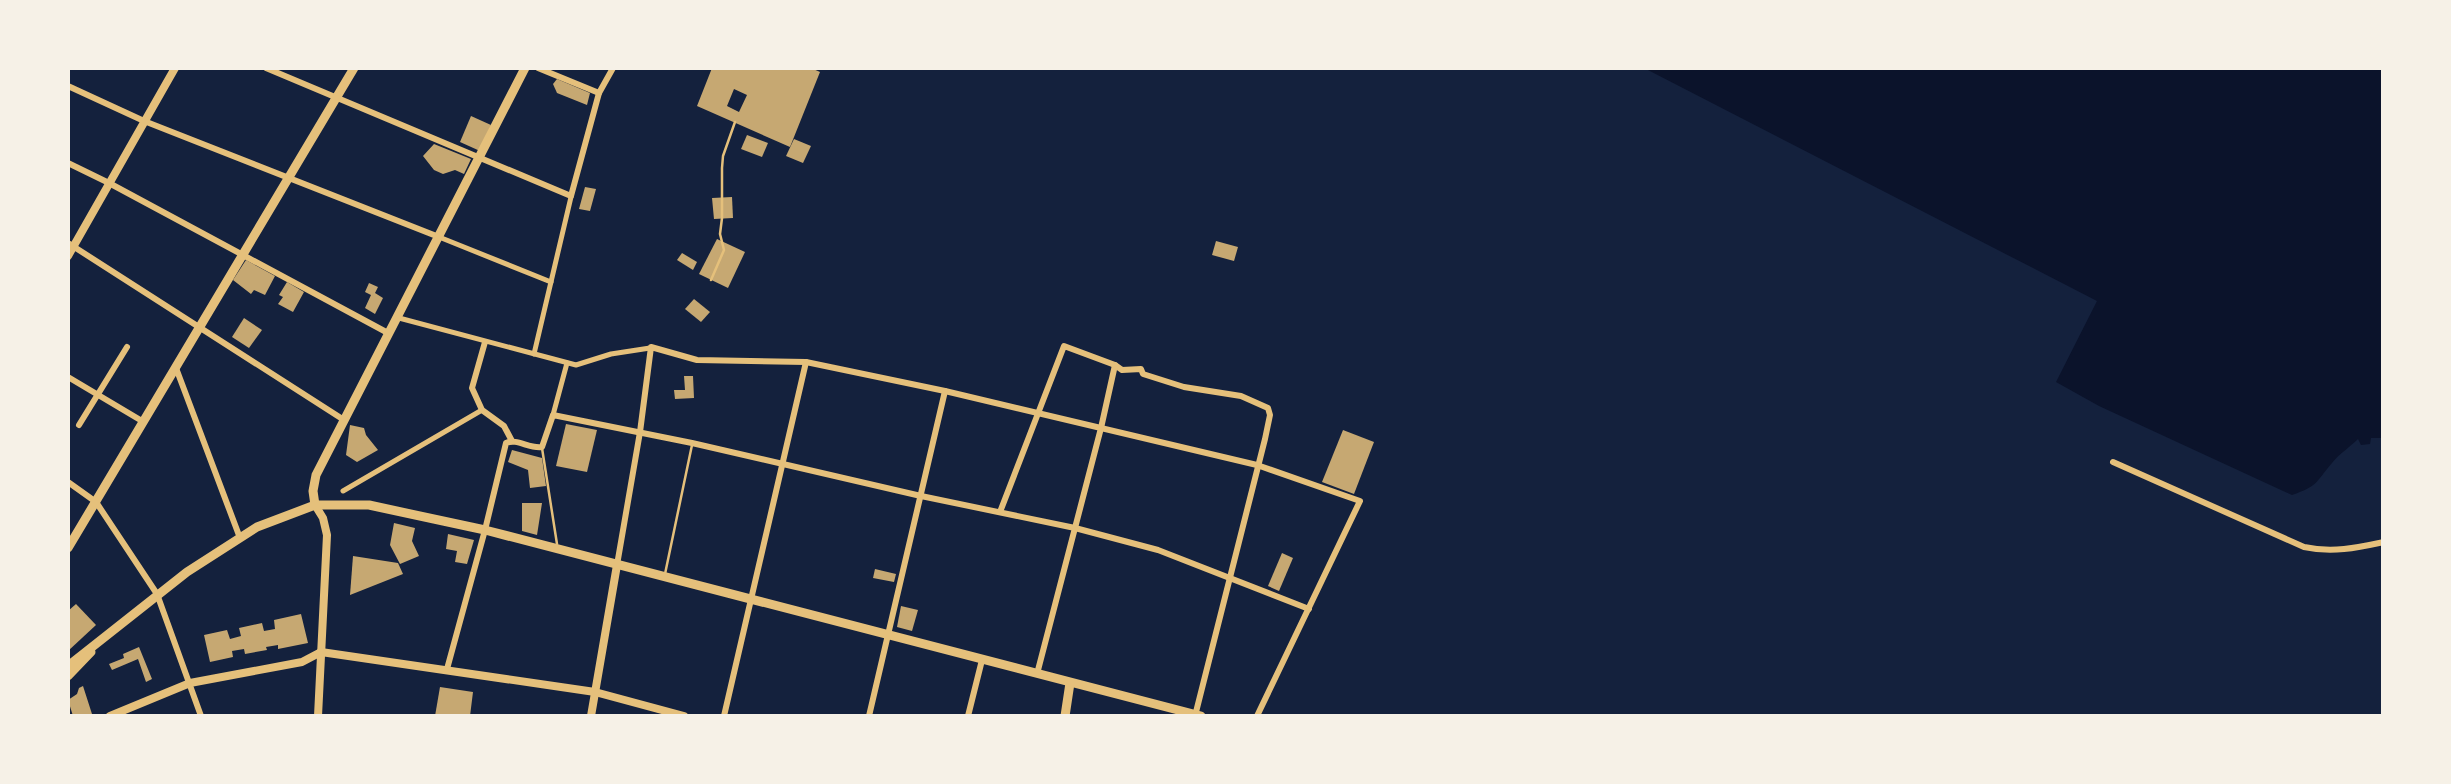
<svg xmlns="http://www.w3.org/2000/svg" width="2451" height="784" font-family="'Times New Roman',serif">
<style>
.water{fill:#0b132b}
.building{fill:#c6a872;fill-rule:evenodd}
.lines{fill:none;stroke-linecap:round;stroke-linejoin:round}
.path{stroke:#e5c07b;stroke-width:2.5}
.service{stroke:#e5c07b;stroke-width:2.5}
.pedestrian{stroke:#e5c07b;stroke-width:5}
.minor{stroke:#e5c07b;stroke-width:6}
.tertiary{stroke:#e5c07b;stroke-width:8}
.secondary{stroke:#e5c07b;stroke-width:9}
.primary{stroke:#e5c07b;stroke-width:9}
</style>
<rect width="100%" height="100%" fill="#14213d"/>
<path class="water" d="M1644,68H2383V438H2371L2370,444L2361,445L2358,439C2350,447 2339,454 2332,463C2315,483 2318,486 2292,495L2099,406L2056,382L2097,301Z"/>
<g class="building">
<path d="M712,68H811L820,72L790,147L697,106ZM734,89L747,95L739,112L727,106Z"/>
<polygon points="557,79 590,93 587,105 557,93 553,84"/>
<polygon points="471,116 491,125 480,151 460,142"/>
<polygon points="747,135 768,143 762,157 741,149"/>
<polygon points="794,139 811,146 803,163 786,156"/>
<polygon points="434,144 471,159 464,174 455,170 443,174 434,170 423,156"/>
<polygon points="585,187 596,189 590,211 579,209"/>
<polygon points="732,197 733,218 714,219 712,198"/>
<polygon points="717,239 745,252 728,288 699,274"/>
<polygon points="1216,241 1238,247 1234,261 1212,255"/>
<polygon points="682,253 697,262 693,270 677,260"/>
<polygon points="246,260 275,276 265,295 254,290 251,294 233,280"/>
<polygon points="287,282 304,292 293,312 278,304 283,297 279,295"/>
<polygon points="369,283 378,287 375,293 383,298 375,314 365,308 371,295 365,292"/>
<polygon points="694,299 710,312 701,322 685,309"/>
<polygon points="244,318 262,330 249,348 232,337"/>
<polygon points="684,376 693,376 694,398 675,399 674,390 685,390"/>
<polygon points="566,424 597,430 587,472 556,466"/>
<polygon points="350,425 364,428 366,435 378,450 357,462 346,455"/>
<polygon points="1343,430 1374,442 1354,494 1322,482"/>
<polygon points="512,450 542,458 546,486 530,488 528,470 508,462"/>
<polygon points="522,503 542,503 537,535 522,531"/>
<polygon points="394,523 415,528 412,541 419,556 400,564 390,545"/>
<polygon points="448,534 474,540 467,564 455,562 457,551 446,549"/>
<polygon points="1282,553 1293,558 1279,591 1268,586"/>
<polygon points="353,556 398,563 403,574 350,595"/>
<polygon points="875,569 896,574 894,582 873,578"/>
<polygon points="76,604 96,625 68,651 68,611"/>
<polygon points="901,606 918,610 912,631 897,627"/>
<polygon points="301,614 308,643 278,649 278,645 266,647 267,650 245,654 244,649 232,651 233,657 210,662 204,635 227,630 230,639 241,636 239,628 262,623 264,631 275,629 274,620"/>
<polygon points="139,647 152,679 146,682 138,659 112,670 109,664 124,658 123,654"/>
<polygon points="83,686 92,714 73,716 68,700 77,694 79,688"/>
<polygon points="440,687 473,692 470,716 435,716"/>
</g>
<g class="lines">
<polyline class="path" points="711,280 724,250 720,234 722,218 722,168 723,156 735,122"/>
<g class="service">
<polyline points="542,448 557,544"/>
<polyline points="665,574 692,445"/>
</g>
<g class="pedestrian">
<polyline points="439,237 551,282"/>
<polyline points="399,318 576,365 611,354 650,348"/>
<polyline points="534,354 571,197"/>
<polyline points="553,415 567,363"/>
<polyline points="343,491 482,410"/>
</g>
<g class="minor">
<polyline points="266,68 571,196 599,93 613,68"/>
<polyline points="538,68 599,93"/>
<polyline points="68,86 144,121 439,237"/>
<polyline points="68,163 109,183 388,333"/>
<polyline points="68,243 344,420"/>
<polyline points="485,342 472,388 482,410 504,426 512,441"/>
<polyline points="176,368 240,538"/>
<polyline points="68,377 142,421"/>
<polyline points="79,425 127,347"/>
<path d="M2113,462L2304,547C2332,553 2356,548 2384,542"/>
<polyline points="68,482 96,502 157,594 201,716"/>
<polyline points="1000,512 1064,346 1115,365 1122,370 1141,369 1143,374 1184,387 1241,396 1268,408 1270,415 1265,439 1195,716"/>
<polyline points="617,565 640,432 651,347 697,360 806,362 945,391 1257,465 1360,501 1257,716"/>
<path d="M447,669L485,530L506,443C517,438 529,449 542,447L553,415L692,443L921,496L1075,528L1158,550L1309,609"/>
<polyline points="1037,674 1101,428 1115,365"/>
<polyline points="724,716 806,362"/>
<polyline points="869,716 945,391"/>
<polyline points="968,716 982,660"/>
</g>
<g class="tertiary">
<polyline points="68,256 175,68"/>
<polyline points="315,505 323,518 327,535 318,716"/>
<polyline points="321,652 595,692 684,716"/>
<polyline points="110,716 190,683 302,662 321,652"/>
<polyline points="591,716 617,565"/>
</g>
<g class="secondary">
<polyline points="315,505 313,491 316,475 525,68"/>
<polyline points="68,548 354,68"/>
<polyline points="1065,716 1070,683"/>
</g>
<g class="primary">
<polyline points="68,666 187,572 257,527 315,505 369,505 485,530 1201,716"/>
<polyline points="68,676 91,652"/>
</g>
</g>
<rect width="2451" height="784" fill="none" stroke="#f6f1e7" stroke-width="140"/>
</svg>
